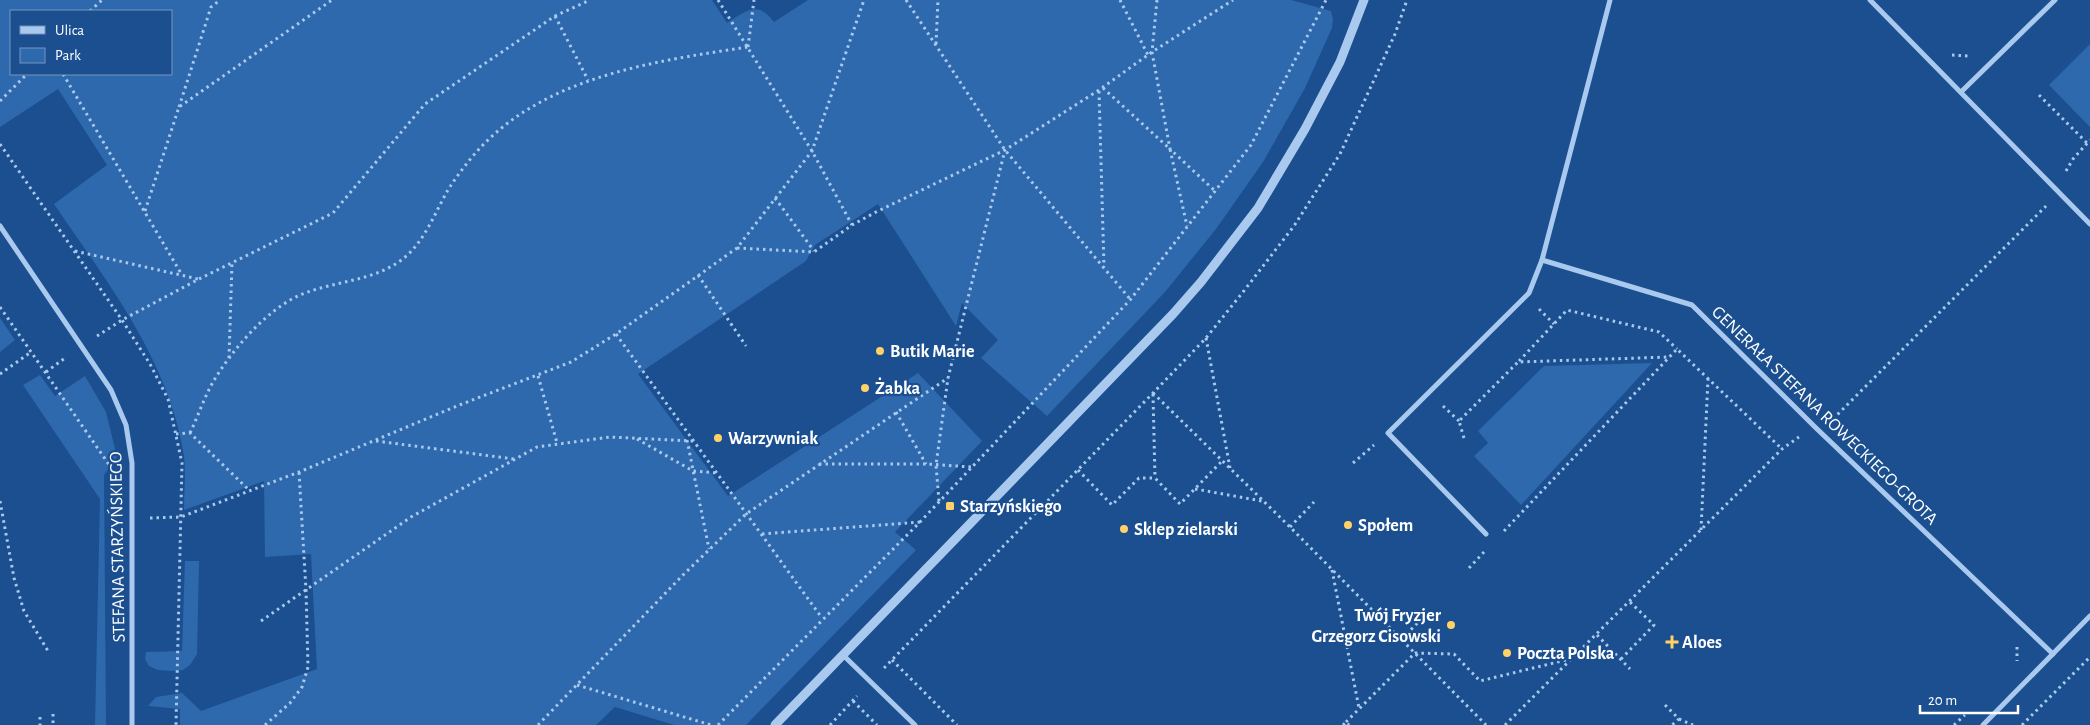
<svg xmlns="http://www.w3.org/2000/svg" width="2090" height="725" font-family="'Alegreya Sans',sans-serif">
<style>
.green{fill:#2e69ad;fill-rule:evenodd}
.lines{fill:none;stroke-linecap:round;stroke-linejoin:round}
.path{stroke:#a9c9ee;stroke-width:3;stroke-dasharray:2.5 4;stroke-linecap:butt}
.minor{stroke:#a9c9ee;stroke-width:5}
.tertiary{stroke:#a9c9ee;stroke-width:9}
.poi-dot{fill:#ffd166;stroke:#1b4f8f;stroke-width:2}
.labels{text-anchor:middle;stroke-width:4.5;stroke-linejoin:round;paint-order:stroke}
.poi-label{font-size:18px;font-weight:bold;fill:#fff;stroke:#1b4f8f;text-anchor:start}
.street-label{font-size:18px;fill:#fff;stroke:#1b4f8f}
</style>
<rect width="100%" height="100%" fill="#1b4f8f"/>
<g class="green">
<path d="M0,0H712L727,23C746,11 758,0 774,22L808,0H1291L1331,11L1333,19L1332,28L1305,88L1263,162L1216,229L1165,292L1047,416L981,358L998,340L962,303L956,326L878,204L815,245L806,261L638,374L728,496L918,373L982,441L895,532L916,550L746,725H674L615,707L596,725H180V709L148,706L156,697L182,693L201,711L317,669L311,554L265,557L264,481L184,510C184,492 186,473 184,456C169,360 107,282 54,204L107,165L58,89L0,127ZM11,11H171V74H11Z"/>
<polygon points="2090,44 2090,127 2049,85"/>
<polygon points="0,318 15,340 0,352"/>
<polygon points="1652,363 1521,505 1474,456 1488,443 1478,431 1544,366"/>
<polygon points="40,375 55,396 85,376 106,412 117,457 104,475 106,725 95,725 100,499 23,385"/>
<polygon points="185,561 199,561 197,654 190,665 183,670 172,671 158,670 149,666 145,659 146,652 182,651"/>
</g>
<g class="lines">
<g class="path">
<polyline points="718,0 812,151 852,225"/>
<polyline points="906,0 1005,150 1130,299"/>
<polyline points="1120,0 1148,55"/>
<polyline points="1157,0 1152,52 1170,149 1215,191"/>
<polyline points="90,11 102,0"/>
<polyline points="555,16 588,80"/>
<polyline points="936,44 938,0"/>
<polyline points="748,47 754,0"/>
<polyline points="1952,55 1968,56 1970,55"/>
<polyline points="63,74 182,275"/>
<polyline points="1103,88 1170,149 1187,226"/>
<polyline points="1099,91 1104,267"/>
<polyline points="2039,95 2087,143"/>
<polyline points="0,101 27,74"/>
<polyline points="179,107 211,7 220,0"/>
<polyline points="0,144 122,320 150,364 168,399 182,463 176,725"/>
<polyline points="2066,171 2073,159 2090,140"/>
<polyline points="775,198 814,251"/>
<polyline points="145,211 179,107 332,0"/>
<polyline points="737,248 814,252 852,225 876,212 1005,150 1099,90 1152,52 1233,0"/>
<polyline points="75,251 198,279"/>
<polyline points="698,275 746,346"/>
<polyline points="0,307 112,469"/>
<polyline points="1539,309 1554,324"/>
<polyline points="616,334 822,618"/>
<polyline points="97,336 122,320 199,279 333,213 425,104 555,16 590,0"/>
<polyline points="1206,338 1230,468"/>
<polyline points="229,358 232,263"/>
<polyline points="1519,361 1567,310 1659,332 1677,349"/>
<polyline points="46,372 65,358"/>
<polyline points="0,374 31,352"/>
<polyline points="538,376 557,443"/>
<polyline points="1153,393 1290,527 1486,725"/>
<polyline points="1153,394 1155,478"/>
<polyline points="1443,406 1459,421"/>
<polyline points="896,412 926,464"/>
<polyline points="1833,419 2046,206"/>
<path d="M190,433C198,416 204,398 213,382C232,350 266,310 300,295C333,281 370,282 400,261C424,244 434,214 448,190C454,180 461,171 468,162C534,78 649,62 748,47"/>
<polyline points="176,434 190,433 250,491"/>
<polyline points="1464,438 1459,421 1518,362 1669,357"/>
<polyline points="637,439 693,471 717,473"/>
<polyline points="687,440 709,549"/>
<polyline points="376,441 514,459"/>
<polyline points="1353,463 1374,445"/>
<polyline points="819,464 927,464 971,467"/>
<polyline points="1078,470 1112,505 1139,478 1155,478 1180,504 1222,461"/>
<polyline points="1195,489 1262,501"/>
<polyline points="0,501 14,578 24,611 48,651"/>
<polyline points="939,501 936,465 948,378 1005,150"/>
<polyline points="150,518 181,517 299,472 462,404 571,362 616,334 737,248 812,151 864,0"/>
<polyline points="1290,527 1314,502"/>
<polyline points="1701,530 1708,379"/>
<polyline points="1504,531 1677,349 1782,449"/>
<polyline points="762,534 920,522"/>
<polyline points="1469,568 1484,552"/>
<polyline points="1332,570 1359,708"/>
<polyline points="261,621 411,517 537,447 610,437 693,441"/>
<polyline points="1597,635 1630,669"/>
<polyline points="1402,639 1427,613"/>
<polyline points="2017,647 2017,661"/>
<polyline points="1621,659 1654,625 1630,602"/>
<polyline points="892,660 957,725"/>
<polyline points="884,668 1153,393 1206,338 1243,292 1294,226 1340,154 1395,34 1407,0"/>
<polyline points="577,685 711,725"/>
<polyline points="853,701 877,725"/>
<polyline points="1665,705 1679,719 1672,725"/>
<polyline points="53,714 53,725"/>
<polyline points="40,717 40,725"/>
<polyline points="1679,719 1693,725"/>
<polyline points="1346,722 1415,653 1454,654 1480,681 1570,659"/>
<polyline points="265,725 290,703 302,687 308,667 306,590 299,472"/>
<polyline points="538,725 682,576 746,514 948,378"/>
<polyline points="718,725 920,522 1130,300 1251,145 1326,0"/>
<polyline points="830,725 857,696"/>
<polyline points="1343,725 1346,722 1349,725"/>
<polyline points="1505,725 1782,449 1799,437"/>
<polyline points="1954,725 1965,715"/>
<polyline points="2022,725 2090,657"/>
</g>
<g class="minor">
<polyline points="1870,0 2090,224"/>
<polyline points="1961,92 2055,0"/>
<polyline points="0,226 111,390 126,425 132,463 132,725"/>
<polyline points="1542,260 1692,305 1816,428 2053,654"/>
<polyline points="1486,534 1388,433 1529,293 1542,260 1610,0"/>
<polyline points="843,655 915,725"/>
<polyline points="1983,725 2090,616"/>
</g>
<polyline class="tertiary" points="775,725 1055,436 1173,314 1201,282 1258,208 1305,129 1340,62 1364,0"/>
</g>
<g class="poi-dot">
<circle cx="880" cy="351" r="5"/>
<circle cx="865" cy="388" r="5"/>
<circle cx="718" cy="438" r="5"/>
<rect x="945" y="501" width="10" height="10" rx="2.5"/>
<circle cx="1348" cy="525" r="5"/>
<circle cx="1124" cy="529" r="5"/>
<circle cx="1451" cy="625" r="5"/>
<path d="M1669.5 634.5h5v5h5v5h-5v5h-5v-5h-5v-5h5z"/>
<circle cx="1507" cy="653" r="5"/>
</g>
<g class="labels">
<g class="poi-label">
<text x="890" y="357">Butik Marie</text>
<text x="875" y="394">Żabka</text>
<text x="728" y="444">Warzywniak</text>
<text x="960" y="512">Starzyńskiego</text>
<text x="1358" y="531">Społem</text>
<text x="1134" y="535">Sklep zielarski</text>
<text x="1441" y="621" text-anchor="end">Twój Fryzjer<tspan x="1441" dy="21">Grzegorz Cisowski</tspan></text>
<text x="1682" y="648">Aloes</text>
<text x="1517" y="659">Poczta Polska</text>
</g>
<g class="street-label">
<text transform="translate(1825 415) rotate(44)" y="6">GENERAŁA STEFANA ROWECKIEGO-GROTA</text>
<text transform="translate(117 547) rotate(-91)" y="6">STEFANA STARZYŃSKIEGO</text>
</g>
</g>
<rect x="10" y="10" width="162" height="65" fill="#1b4f8f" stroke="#7695bc"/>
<rect x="20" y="26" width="25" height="8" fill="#a9c9ee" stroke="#7695bc"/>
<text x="55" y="35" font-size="15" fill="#ffffff">Ulica</text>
<rect x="20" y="48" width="25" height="15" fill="#2e69ad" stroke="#7695bc"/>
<text x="55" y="60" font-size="15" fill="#ffffff">Park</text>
<path d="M1920 705v8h98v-8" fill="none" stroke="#ffffff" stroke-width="2.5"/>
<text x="1928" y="705" font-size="15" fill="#ffffff" stroke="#1b4f8f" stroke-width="4" paint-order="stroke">20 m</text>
</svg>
